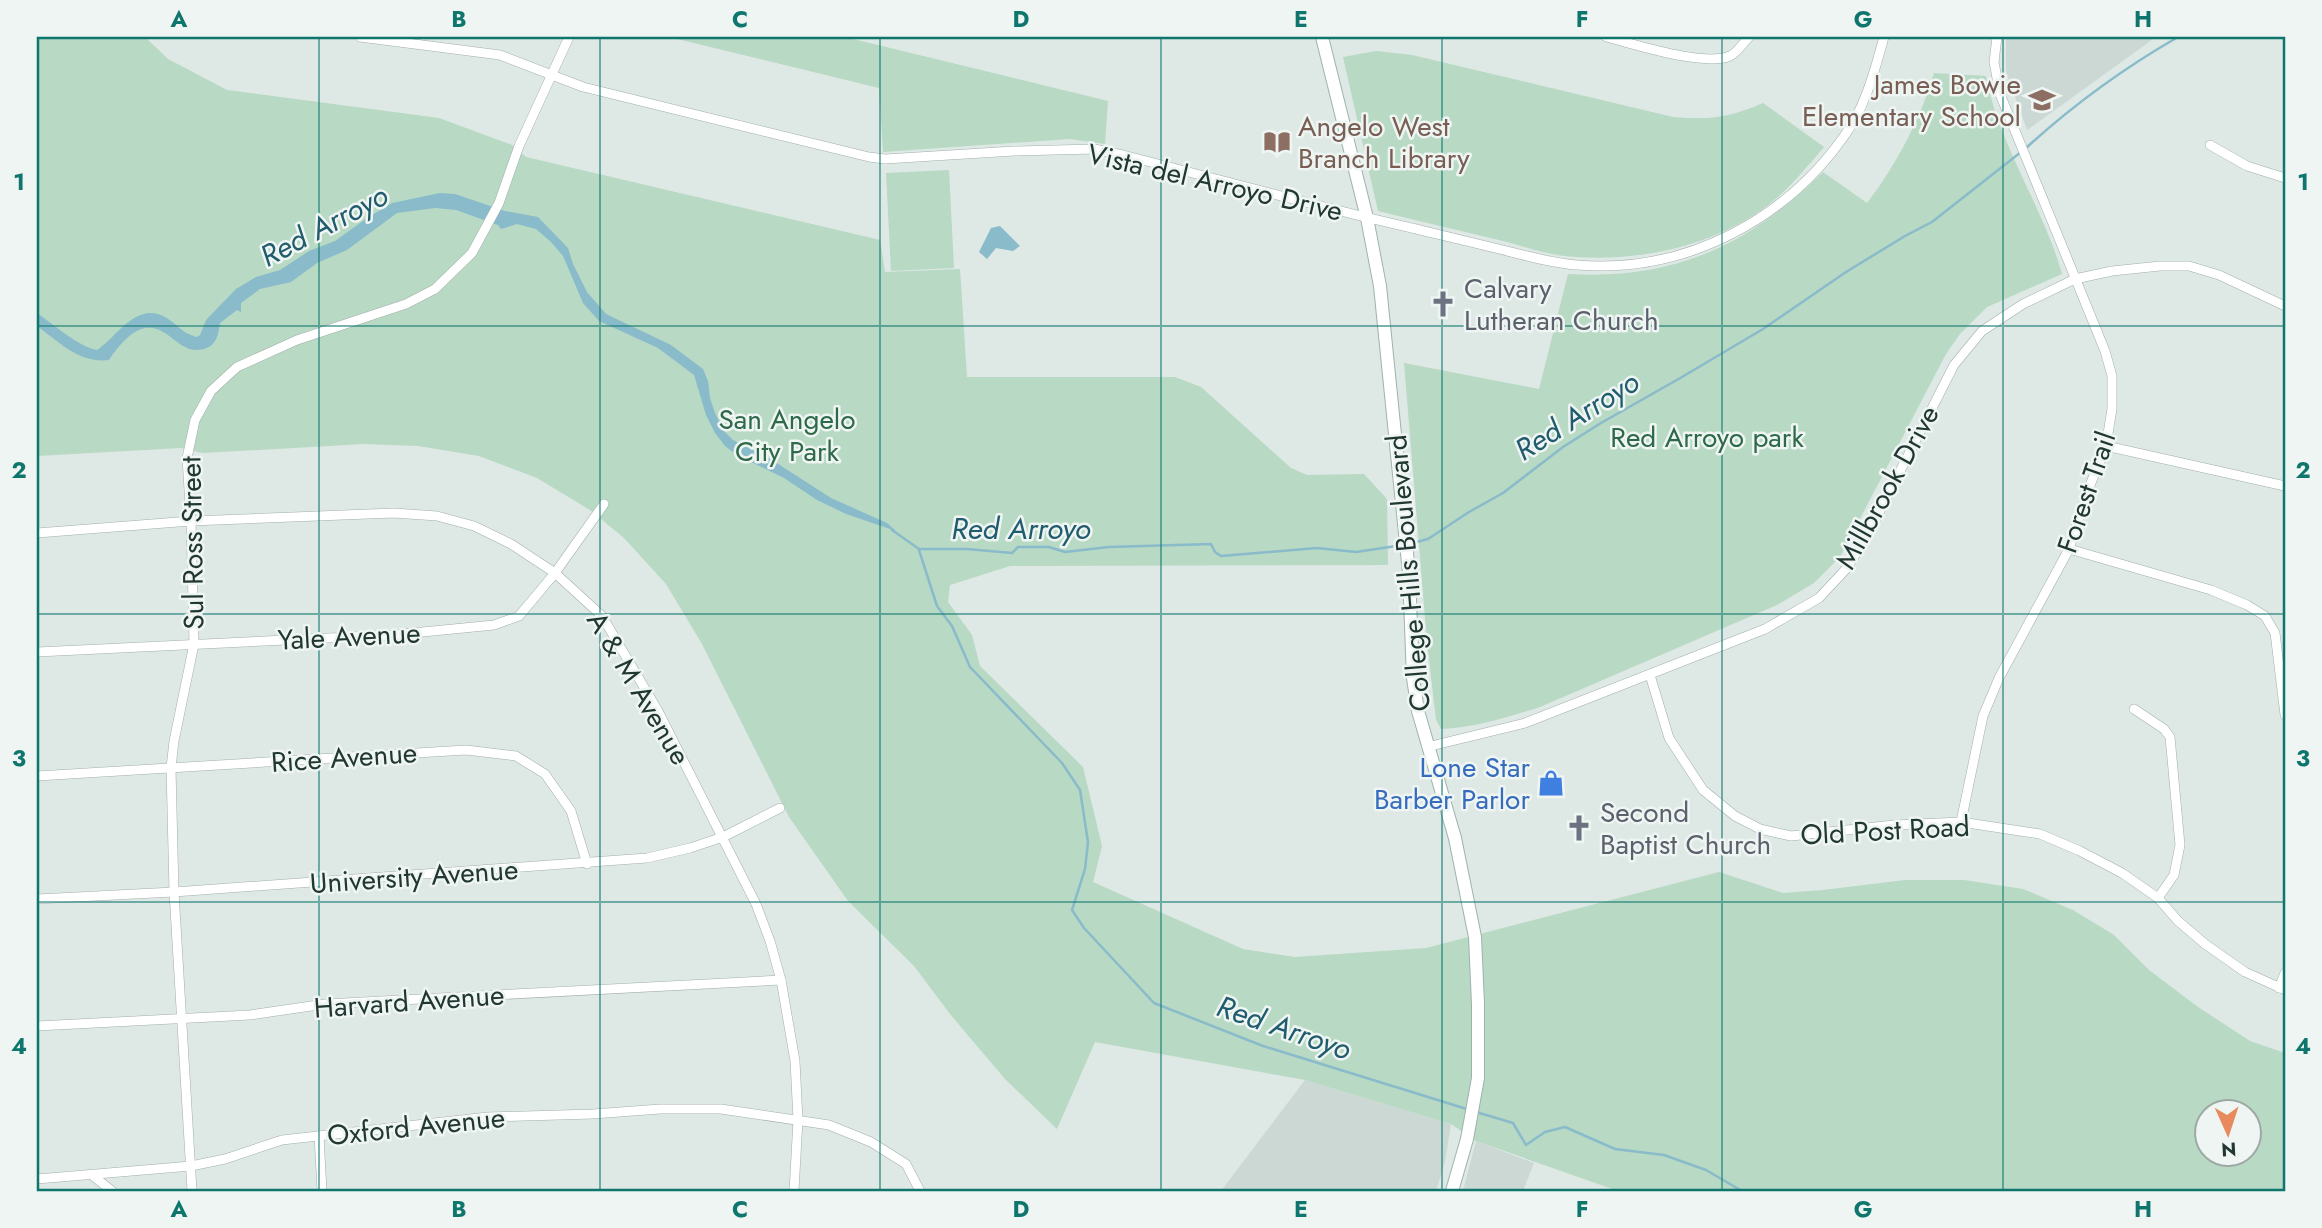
<svg xmlns="http://www.w3.org/2000/svg" width="2322" height="1228" font-family="Jost,sans-serif">
<style>
.built{fill:#ccd8d4}
.green{fill:#b8d9c3;fill-rule:evenodd}
.water{fill:#89bbcb}
.lines{fill:none;stroke-linecap:round;stroke-linejoin:round}
.stream{stroke:#89bbcb;stroke-width:2.5}
.street-casing{stroke:#a2afac;stroke-width:10}
.secondary-casing{stroke:#9eb3ad;stroke-width:14}
.street{stroke:#fff;stroke-width:9}
.secondary{stroke:#fff;stroke-width:12}
.grid{fill:none;stroke:#0f766e;stroke-width:2;stroke-opacity:0.55}
.labels{text-anchor:middle;stroke-width:5;stroke-linejoin:round;paint-order:stroke}
.education-label{font-size:28px;fill:#785e54;stroke:#eef5f2;text-anchor:end}
.street-label{font-size:28px;fill:#213732;stroke:#eef5f2}
.worship-label{font-size:28px;fill:#5b616d;stroke:#eef5f2;text-anchor:start}
.park-label{font-size:28px;fill:#2e6a4a;stroke:#eef5f2}
.shop-label{font-size:28px;fill:#366cbe;stroke:#eef5f2;text-anchor:end}
.water-label{font-size:30px;font-style:italic;fill:#205b6e;stroke:#eef5f2}
.neatline{fill:none;stroke:#0f766e;stroke-width:2.5}
.grid-label{font-size:23px;text-anchor:middle;font-weight:bold;fill:#0f766e}
</style>
<rect width="100%" height="100%" fill="#dee8e5"/>
<g class="built">
<polygon points="2006,37 2156,37 2027,130 2006,71"/>
<polygon points="1305,1080 1451,1124 1445,1162 1436,1191 1221,1191"/>
<polygon points="1476,1141 1534,1163 1523,1191 1463,1191"/>
</g>
<g class="green">
<path d="M37,37H145L168,59L227,90L439,118L512,145L526,157L880,240L885,272L960,269L967,377H1175L1201,387L1291,468L1307,475L1364,474L1387,499L1388,565L1010,566L950,585L948,602L972,635L980,666L1083,767L1102,846L1093,882L1243,949L1295,957L1426,948L1719,872L1783,893L1823,890L1905,880H1964L2023,889L2073,910L2114,935L2149,970L2198,1007L2250,1041L2285,1053V1191H1618L1476,1141L1451,1124L1305,1080L1095,1042L1057,1129L1005,1079L950,1014L914,966L848,901L789,817L702,644L666,584L624,538L590,510L537,478L479,456L418,446L364,444L203,453L181,448L37,456ZM2206,1112H2248V1154H2206Z"/>
<polygon points="669,37 845,37 1108,101 1105,144 1070,139 883,152 879,88"/>
<path d="M1376,51L1412,55L1673,117C1711,120 1728,118 1763,103L1824,147C1806,168 1789,189 1768,205C1711,248 1635,263 1565,256C1544,254 1523,246 1503,241C1461,231 1419,221 1378,211L1343,57Z"/>
<path d="M1934,73L1986,76C1999,146 2043,206 2062,274L1987,307L1960,334L1946,354L1840,557L1814,583L1777,605L1540,707C1508,717 1474,728 1441,729L1436,720L1427,642L1404,363L1539,389L1568,274C1674,280 1748,246 1823,172L1867,203C1897,164 1920,120 1934,73Z"/>
<polygon points="949,170 954,268 891,271 886,173"/>
</g>
<g class="water">
<path d="M440,193L455,194L505,211L538,217L568,248L573,264L587,292L606,314L671,345L703,369L708,381L710,398L715,413L724,431L733,440L772,460L831,498L887,523L896,531L846,514L817,500L784,478L737,455L725,446L715,433L706,415L694,375L658,348L599,321L583,303L563,256L551,242L536,229L517,224L501,229L498,225L456,210L435,208L397,213L347,250L317,263L291,282L260,289L241,303V312L237,310L220,323C218,335 217,345 204,349C179,356 169,324 145,328C130,331 117,348 109,360C80,364 59,342 37,326V313C53,324 79,347 97,350C117,337 136,301 165,317C179,325 181,333 197,337L200,335L206,320L236,289L256,277L280,270L309,251L335,241L367,218L392,203Z"/>
<polygon points="1000,226 1020,246 1013,251 996,248 987,259 979,252 991,228"/>
</g>
<g class="lines">
<g class="stream">
<path d="M2026,148C2072,106 2124,68 2178,37"/>
<polyline points="892,530 919,549 967,549 1012,553 1018,547 1049,547 1065,552 1109,547 1211,544 1215,552 1221,556 1317,548 1356,552 1403,545"/>
<polyline points="1409,544 1428,539 1469,512 1503,493 1563,447 1601,423 1682,377 1763,329 1846,272 1905,236 1932,222 2021,152"/>
<polyline points="919,550 937,606 952,626 970,667 1062,763 1080,790 1088,842 1085,869 1072,910 1084,928 1154,1003 1263,1046 1470,1110"/>
<polyline points="1476,1112 1513,1123 1526,1145 1545,1132 1565,1127 1615,1149 1664,1155 1706,1170 1742,1191"/>
</g>
<g class="street-casing">
<g id="street">
<path d="M360,37L500,55L583,87L869,157L885,159L1014,151L1094,149L1123,155C1221,180 1318,207 1416,229C1444,236 1471,242 1499,249C1524,255 1550,263 1577,265C1687,274 1791,218 1851,126C1867,100 1876,66 1884,37"/>
<path d="M1606,37C1635,44 1703,67 1730,56C1737,53 1744,42 1749,37"/>
<polyline points="2210,145 2247,166 2285,178"/>
<polyline points="2106,446 2285,486"/>
<polyline points="37,533 191,521 394,513 437,516 474,526 511,544 555,573 602,616 658,711 756,904 770,941 781,980 795,1061 798,1120 794,1191"/>
<polyline points="2069,549 2211,590 2247,605 2265,616 2275,633 2285,715"/>
<polyline points="37,652 392,635 494,625 519,616 555,573 604,504"/>
<polyline points="1650,675 1669,738 1703,790 1735,816 1760,829 1791,836 1894,825 1961,822 2040,834 2080,851 2122,873 2158,898 2178,921 2205,944 2245,972 2285,990"/>
<polyline points="2134,709 2164,729 2170,737 2180,845 2174,875 2158,898"/>
<polyline points="1427,747 1525,723 1765,629 1819,598 1846,569 1867,536 1954,365 1982,331 2023,304 2075,279 2112,271 2160,266 2189,266 2219,275 2285,306"/>
<polyline points="37,776 466,750 516,756 545,774 571,811 587,864"/>
<polyline points="1961,822 1983,716 1999,678 2069,549 2086,495 2106,446 2112,409 2112,376 2105,351 2000,94 1994,62 1997,37"/>
<polyline points="37,899 174,892 647,858 690,848 723,837 780,808"/>
<polyline points="2279,988 2285,973"/>
<polyline points="37,1026 250,1015 325,1004 781,980"/>
<polyline points="319,1136 322,1191"/>
<polyline points="92,1175 112,1191"/>
<polyline points="37,1179 191,1166 225,1159 282,1140 488,1117 593,1114 660,1109 721,1109 829,1125 871,1142 906,1164 920,1191"/>
<polyline points="192,1191 174,892 171,768 174,741 194,644 191,521 187,458 195,420 211,391 237,367 297,340 406,304 435,289 472,253 499,203 519,146 569,37"/>
</g>
</g>
<g class="secondary-casing">
<polyline id="secondary" points="1322,37 1367,218 1380,286 1409,573 1413,678 1418,711 1455,838 1475,937 1478,1004 1478,1078 1467,1139 1452,1191"/>
</g>
<use href="#street" class="street"/>
<use href="#secondary" class="secondary"/>
</g>
<path class="grid" d="M319,37V1191M600,37V1191M880,37V1191M1161,37V1191M1442,37V1191M1722,37V1191M2003,37V1191M37,326H2285M37,614H2285M37,902H2285"/>
<defs>
<g id="school-bare" transform="scale(2.1)"><path d="M0-5L7-2L0 1L-7-2ZM-4 1L0 2.5L4 1V4Q0 6-4 4Z" fill="#8d6e63" stroke="#eef5f2" stroke-width="2.5" paint-order="stroke"/></g>
<g id="library-bare" transform="scale(2.1)"><path d="M-6-4Q-3-5.5-.7-3.5V5Q-3 3-6 4ZM6-4Q3-5.5 .7-3.5V5Q3 3 6 4Z" fill="#8d6e63" stroke="#eef5f2" stroke-width="2.5" paint-order="stroke"/></g>
<g id="church-bare" transform="scale(2.1)"><path d="M-1.2-6h2.4v3.5h3.3v2.4h-3.3V6h-2.4V-.1h-3.3v-2.4h3.3Z" fill="#6b7280" stroke="#eef5f2" stroke-width="2.5" paint-order="stroke"/></g>
<g id="shop-bare" transform="scale(2.1)"><path d="M-5-2.5h2.3a2.7 3.5 0 0 1 5.4 0H5L5.5 6h-11ZM-1.5-2.5h3a1.5 2.3 0 0 0-3 0Z" fill="#3f7fe0" stroke="#eef5f2" stroke-width="2.5" paint-order="stroke"/></g>
</defs>
<g fill-rule="evenodd">
<use href="#school-bare" x="2042" y="100"/>
<use href="#library-bare" x="1277" y="142"/>
<use href="#church-bare" x="1443" y="304"/>
<use href="#shop-bare" x="1551" y="783"/>
<use href="#church-bare" x="1579" y="828"/>
</g>
<g class="labels">
<g class="education-label">
<text x="2021" y="94">James Bowie<tspan x="2021" dy="32">Elementary School</tspan></text>
<text x="1298" y="136" text-anchor="start">Angelo West<tspan x="1298" dy="32">Branch Library</tspan></text>
</g>
<g class="street-label">
<text transform="translate(1215 182) rotate(13)" y="10">Vista del Arroyo Drive</text>
<text transform="translate(1887 487) rotate(-61)" y="10">Millbrook Drive</text>
<text transform="translate(2086 492) rotate(-71)" y="10">Forest Trail</text>
<text transform="translate(192 543) rotate(-91)" y="10">Sul Ross Street</text>
<text transform="translate(1408 573) rotate(-95)" y="10">College Hills Boulevard</text>
<text transform="translate(349 636) rotate(-3)" y="10">Yale Avenue</text>
<text transform="translate(639 688) rotate(59)" y="10">A &amp; M Avenue</text>
<text transform="translate(344 757) rotate(-4)" y="10">Rice Avenue</text>
<text transform="translate(1885 830) rotate(-3)" y="10">Old Post Road</text>
<text transform="translate(414 876) rotate(-4)" y="10">University Avenue</text>
<text transform="translate(409 1001) rotate(-4)" y="10">Harvard Avenue</text>
<text transform="translate(416 1126) rotate(-6)" y="10">Oxford Avenue</text>
</g>
<g class="worship-label">
<text x="1464" y="298">Calvary<tspan x="1464" dy="32">Lutheran Church</tspan></text>
<text x="1600" y="822">Second<tspan x="1600" dy="32">Baptist Church</tspan></text>
</g>
<g class="park-label">
<text x="787" y="429">San Angelo<tspan x="787" dy="32">City Park</tspan></text>
<text x="1707" y="447">Red Arroyo park</text>
</g>
<g class="shop-label">
<text x="1530" y="777">Lone Star<tspan x="1530" dy="32">Barber Parlor</tspan></text>
</g>
<g class="water-label">
<text transform="translate(324 226) rotate(-28)" y="10">Red Arroyo</text>
<text transform="translate(1577 416) rotate(-32)" y="10">Red Arroyo</text>
<text x="1021" y="539">Red Arroyo</text>
<text transform="translate(1284 1028) rotate(19)" y="10">Red Arroyo</text>
</g>
</g>
<rect width="2322" height="1228" fill="none" stroke="#eef5f2" stroke-width="77"/>
<g transform="translate(2228 1133) rotate(177)"><circle r="33" fill="#eef5f2" stroke="#9ca9a5" stroke-width="2"/>
<path d="M0-5L12 26L0 18L-12 26Z" fill="#e88a5d"/>
<text y="-10" font-size="19" font-weight="bold" text-anchor="middle" fill="#213732">N</text>
</g>
<rect x="38" y="38" width="2246" height="1152" class="neatline"/>
<g class="grid-label">
<text x="179" y="27">A</text>
<text x="459" y="27">B</text>
<text x="740" y="27">C</text>
<text x="1021" y="27">D</text>
<text x="1301" y="27">E</text>
<text x="1582" y="27">F</text>
<text x="1863" y="27">G</text>
<text x="2143" y="27">H</text>
<text x="19" y="190">1</text>
<text x="2303" y="190">1</text>
<text x="19" y="478">2</text>
<text x="2303" y="478">2</text>
<text x="19" y="766">3</text>
<text x="2303" y="766">3</text>
<text x="19" y="1054">4</text>
<text x="2303" y="1054">4</text>
<text x="179" y="1217">A</text>
<text x="459" y="1217">B</text>
<text x="740" y="1217">C</text>
<text x="1021" y="1217">D</text>
<text x="1301" y="1217">E</text>
<text x="1582" y="1217">F</text>
<text x="1863" y="1217">G</text>
<text x="2143" y="1217">H</text>
</g>
</svg>
